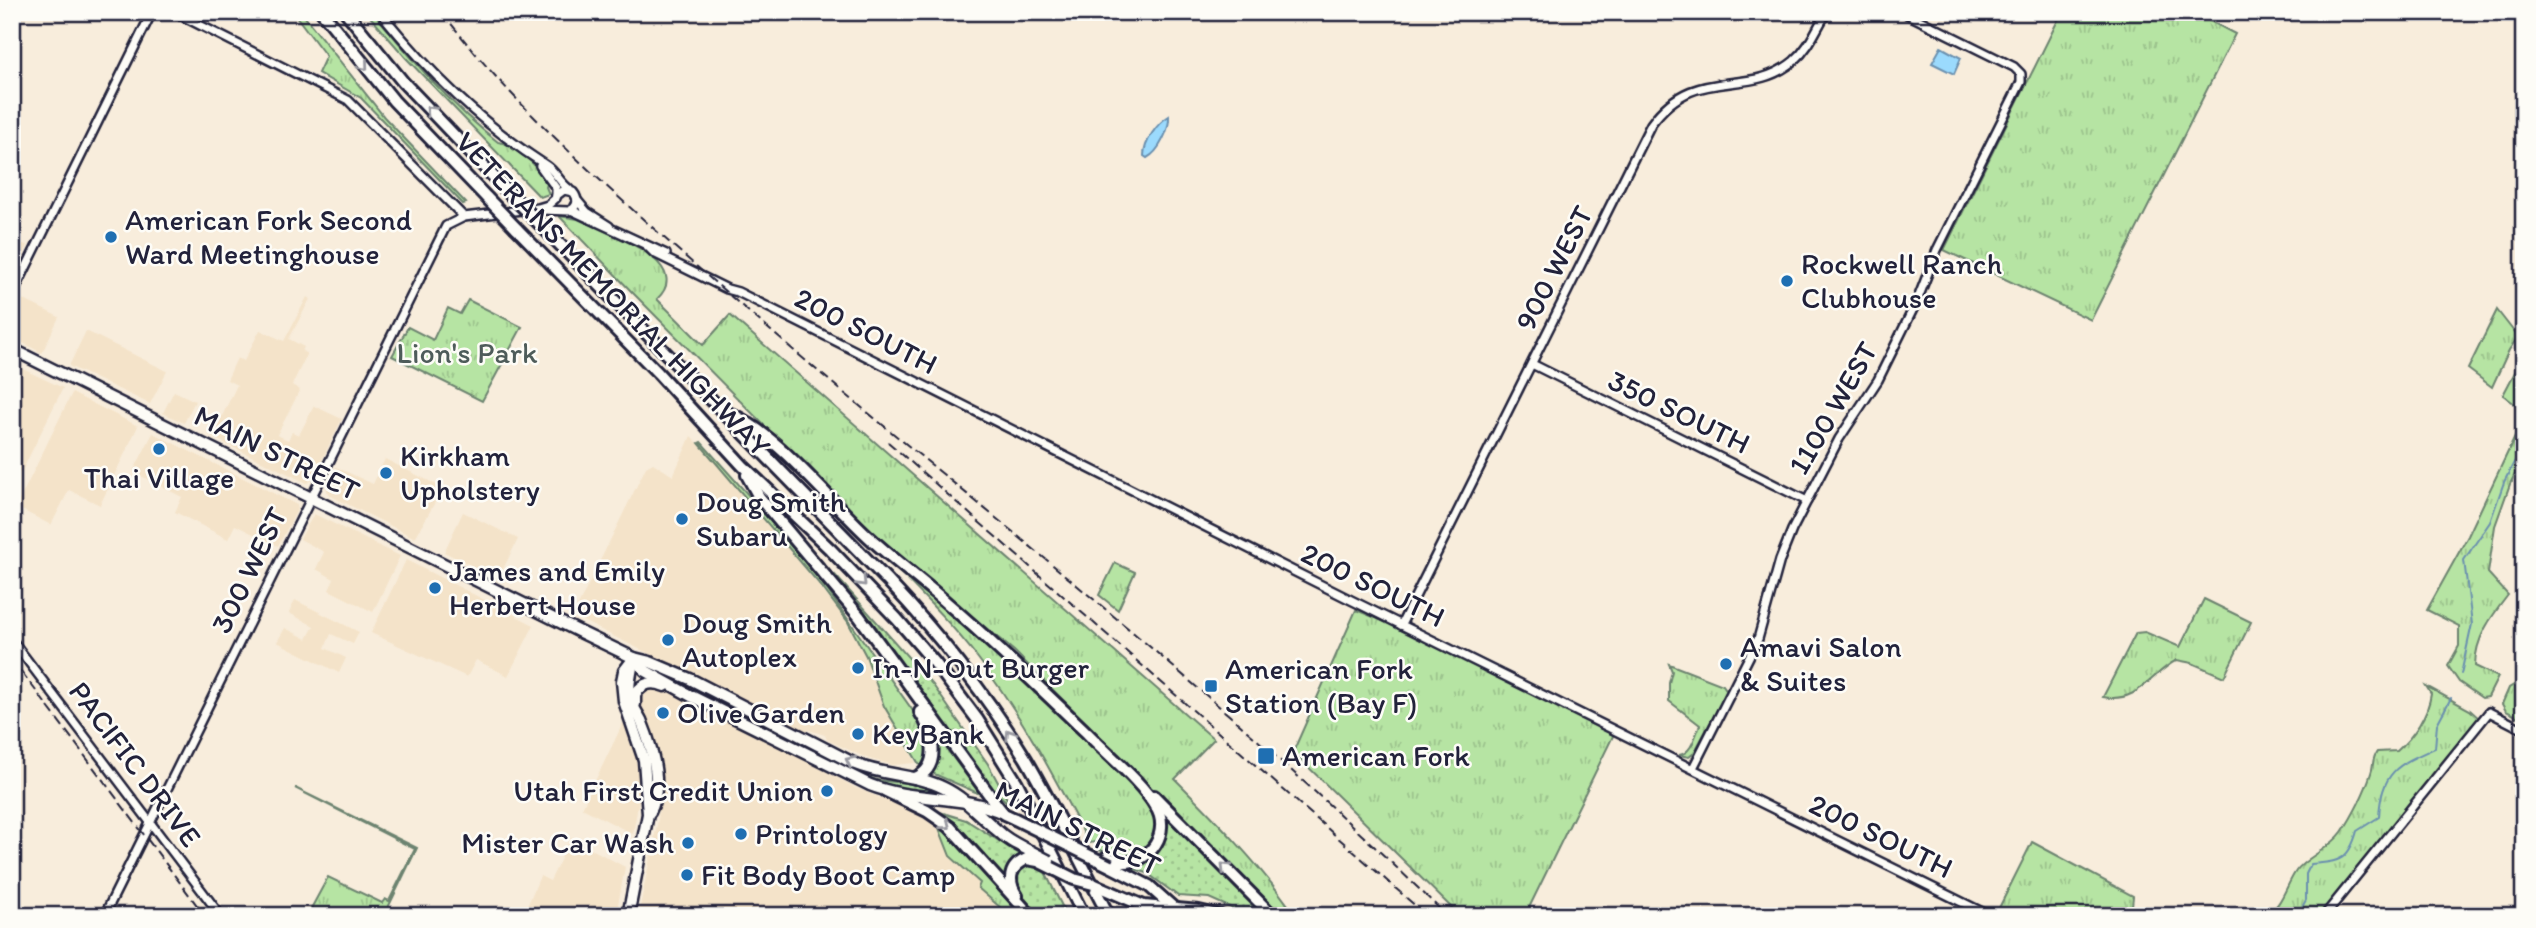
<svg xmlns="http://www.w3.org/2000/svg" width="2536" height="928" font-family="Itim,sans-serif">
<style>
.built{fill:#f4e3c9}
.grass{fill:url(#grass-tufts);stroke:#6c836f;stroke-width:2}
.garden{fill:url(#garden-dots);stroke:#6c836f;stroke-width:2}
.water{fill:#9bdafd;stroke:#6b90af;stroke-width:2}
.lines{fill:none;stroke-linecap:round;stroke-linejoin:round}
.stream{stroke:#6b90af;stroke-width:2}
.minor-casing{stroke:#22223b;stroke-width:12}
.major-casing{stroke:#22223b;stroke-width:15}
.highway-casing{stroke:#22223b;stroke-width:16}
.minor{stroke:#fdfcf7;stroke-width:7}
.major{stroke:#fdfcf7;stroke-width:10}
.highway{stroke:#fdfcf7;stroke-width:10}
.rail{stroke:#22223b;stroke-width:2;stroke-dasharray:10 5;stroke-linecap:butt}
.major-bridge-casing{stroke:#22223b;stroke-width:15;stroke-linecap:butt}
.highway-bridge-casing{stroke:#22223b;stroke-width:16;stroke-linecap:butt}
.major-bridge{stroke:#fdfcf7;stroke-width:10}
.highway-bridge{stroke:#fdfcf7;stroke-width:10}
.oneway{stroke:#9a9aa2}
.poi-dot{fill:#1f6fb2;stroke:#fdfcf7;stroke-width:2.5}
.labels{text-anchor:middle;stroke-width:5;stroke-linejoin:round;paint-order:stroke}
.poi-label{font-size:30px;fill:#22223b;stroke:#fdfcf7;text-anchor:start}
.street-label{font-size:30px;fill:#22223b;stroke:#fdfcf7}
.park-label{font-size:30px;fill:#4e5c5a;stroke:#fdfcf7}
</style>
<defs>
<pattern id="grass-tufts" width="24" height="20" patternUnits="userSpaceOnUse" patternTransform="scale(1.75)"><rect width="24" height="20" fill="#b6e4a3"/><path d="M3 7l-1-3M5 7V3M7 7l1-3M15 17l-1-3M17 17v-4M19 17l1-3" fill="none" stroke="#9cc38d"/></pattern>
<pattern id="garden-dots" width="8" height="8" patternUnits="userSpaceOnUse" patternTransform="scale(1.75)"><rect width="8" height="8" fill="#b6e4a3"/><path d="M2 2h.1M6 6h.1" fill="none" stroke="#9cc38d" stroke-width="1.8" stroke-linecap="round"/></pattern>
</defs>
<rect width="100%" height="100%" fill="#f8eddc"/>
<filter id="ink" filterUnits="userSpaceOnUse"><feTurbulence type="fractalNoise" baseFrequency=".0143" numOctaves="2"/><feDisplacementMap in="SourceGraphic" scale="14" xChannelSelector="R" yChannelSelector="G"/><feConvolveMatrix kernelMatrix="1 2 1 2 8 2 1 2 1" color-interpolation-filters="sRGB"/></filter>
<g filter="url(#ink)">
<g class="built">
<polygon points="12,239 28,246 12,279"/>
<polygon points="307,297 310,299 289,339 304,347 302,351 307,354 292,385 300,390 277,435 288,440 292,432 299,435 314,406 342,419 312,480 307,483 212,437 237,385 227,380 237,358 244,361 260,330 284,341"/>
<polygon points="20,298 59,317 42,353 12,337 12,314"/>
<polygon points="86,331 167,371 150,404 69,366"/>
<polygon points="12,364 63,388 21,473 12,469"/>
<polygon points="174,391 195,401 184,423 163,413"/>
<polygon points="72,393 138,426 100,505 69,490 51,525 16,507"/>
<polygon points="153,433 297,505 298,508 278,546 235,525 228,539 175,512 182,497 133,472"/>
<polygon points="691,436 723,469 842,614 868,660 884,706 916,763 893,765 869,759 827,740 825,735 809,730 802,730 573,616 646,467 653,463 673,476"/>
<polygon points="385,459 443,488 415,538 331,496 327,492 327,486 336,467 373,484"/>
<polygon points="463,512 518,539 498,579 444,552"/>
<polygon points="314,514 400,556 373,612 329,590 334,579 316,569 324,552 300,539"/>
<polygon points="406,560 534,625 508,676 476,660 467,677 371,633"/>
<polygon points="295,600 359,632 353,644 331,634 325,648 346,658 339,673 277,642 285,628 307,639 314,626 289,613"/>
<polygon points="657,686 802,758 856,788 921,814 943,828 958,843 1009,902 1003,916 638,916 658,820 660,792 657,758 651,732 640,705 640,696 644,690"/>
<polygon points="625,719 635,749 638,771 639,799 633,834 582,808"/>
<polygon points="571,838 625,867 616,916 523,916 540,876 550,881"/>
</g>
<g class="grass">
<polygon points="293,12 301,12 385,118 466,203 463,204 361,98 318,73 326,56"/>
<path d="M366,12H373C411,58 451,106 498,142C517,144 537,167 548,181L546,187L549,194L540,197L406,58Z"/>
<polygon points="2062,12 2193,12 2235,34 2091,320 1944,250"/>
<path d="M559,216L578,219L588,224L590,223C614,235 694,265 657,299L703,345L730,315L1214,739L1175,779C1218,822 1258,863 1294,913L1293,916H1280L1014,651L866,528L631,291Z"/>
<polygon points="468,300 522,327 482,401 392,356 408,327 433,340 448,308 460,314"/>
<polygon points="2497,310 2518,337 2509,350 2492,387 2468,369"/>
<polygon points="2524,355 2524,411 2503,395"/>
<path d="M2524,418V456L2510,484L2495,526L2488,573L2508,595C2491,617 2475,638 2475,666L2498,677L2488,697L2482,698L2459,682L2448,666L2459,646V626L2427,610L2468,536Z"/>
<polygon points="701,442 783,534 828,591 925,728 928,750 922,769 884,706 866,656 848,622 821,586 699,443"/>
<path d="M890,562C982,639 1071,720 1154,807L1159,833L1140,858L1111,856L1096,848L1097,842L1089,843C1056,780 1022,715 977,657C951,623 920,593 890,562Z"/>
<polygon points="1115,563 1135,572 1118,610 1099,595"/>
<path d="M2204,599L2251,622L2224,677L2192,663L2177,660C2151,673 2139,704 2103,697L2136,633L2145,632L2180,647Z"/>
<polygon points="1356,610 1409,631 1614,734 1525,916 1460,916 1293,752"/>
<path d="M1669,664L1723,685L1727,691L1694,753L1689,757L1679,755C1692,753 1695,736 1700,725L1669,701V683L1672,671Z"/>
<polygon points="2514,685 2524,690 2524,720 2506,711 2502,704 2509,688"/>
<path d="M2426,686L2470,710L2480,719L2320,916H2265C2283,905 2285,887 2296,871C2306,857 2330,849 2342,832C2353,816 2365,792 2371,773C2374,765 2372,758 2377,752L2397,751C2414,736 2428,715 2431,694Z"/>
<polygon points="295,788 417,848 384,916 307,916 328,877 382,903 385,899 389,901 415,849"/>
<polygon points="941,827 1022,916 999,916 1002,909 978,888 980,883 950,856 939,828"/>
<polygon points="2032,842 2133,896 2132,906 2128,916 2002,916 1998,911 2000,906"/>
</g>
<g class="garden">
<polygon points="835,575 933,685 988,764 1011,806 994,790 874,624 833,577"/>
<polygon points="940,740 980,794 932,773"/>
<polygon points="850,771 877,780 924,785 945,794 886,786"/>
<polygon points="930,809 966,820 1024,857 1006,875 1006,881"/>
<path d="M1164,814L1266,916H1249L1209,898L1178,896L1147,873L1129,867C1161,858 1164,844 1164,814Z"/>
<polygon points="1028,863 1028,866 1044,870 1067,916 1038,916 1020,895 1014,881 1020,866"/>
</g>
<g class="water">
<polygon points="1941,47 1961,58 1954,74 1932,63"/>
<path d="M1169,116C1170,129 1159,152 1147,158L1144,156C1144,142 1157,123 1169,116Z"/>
</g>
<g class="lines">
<g class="stream">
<polyline points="2461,674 2472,624 2464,560 2490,522 2504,482 2524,443"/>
<path d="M2297,916L2306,900V874L2311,864C2340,862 2349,860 2357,831L2379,817C2381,772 2397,765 2435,748L2437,724L2451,698"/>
</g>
<g class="minor-casing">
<g id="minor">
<polyline points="174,12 348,100 464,217"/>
<path d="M380,12C430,73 481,124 547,166C556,172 560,183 569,189"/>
<polyline points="540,166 556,188 556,197"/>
<polyline points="577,200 587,212 609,226"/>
<path d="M542,210L569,211C578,207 579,199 573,192L564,190L556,196"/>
<polyline points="571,210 666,254"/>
<polyline points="647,246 654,253 727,289 738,292 1351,600 1990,916"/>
<polyline points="12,296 152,12"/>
<polyline points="1532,364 1807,501"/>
<path d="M1401,625L1651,124C1696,62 1747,100 1794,61C1810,47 1816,29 1827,12"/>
<polyline points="12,640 221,916"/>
<polyline points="1693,768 1758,639 1780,560 1792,530 1839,439 1878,380 1917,301 1937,250 2021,82 2021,74 2014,67 1907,14"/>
<polyline points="104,916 446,226 464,217 538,208 548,205 556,198"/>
<polyline points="2324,916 2489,712 2524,730"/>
</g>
</g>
<g class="major-casing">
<g id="major">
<path d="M12,349L580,632L634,658L650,662L690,679L855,764C884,776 916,774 944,788C965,798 980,816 998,831C1007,840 1018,845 1030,851"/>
<path d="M635,659L646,671L691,696L870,785C913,802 962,794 1003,813"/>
<path d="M633,662C631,674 627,688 631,700C633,707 638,714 641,720C652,747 664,785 650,812"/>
<path d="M635,704V694C644,682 652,681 665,686"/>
<polyline points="628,916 648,814 644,760 624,701 622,681 624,671 634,658"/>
</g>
</g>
<g class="highway-casing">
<g id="highway">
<polyline points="322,12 394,101 487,198"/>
<polyline points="346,12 403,82 511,195"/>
<path d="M540,224L888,581C940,636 986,694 1026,759C1056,810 1081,864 1109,916"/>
<polyline points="516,228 658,373 743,466 830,549 897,619 935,663 977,719 1017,783 1084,916"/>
<path d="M728,413C774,430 831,503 870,538C895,561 922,581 947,603C996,645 1041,689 1087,733C1107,754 1142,782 1156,807C1171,831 1151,864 1122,862C1117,861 1112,859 1107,857"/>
<polyline points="747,475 759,497 859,616 996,804 1004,814 1015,819"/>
<path d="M915,778C943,767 932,730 920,712"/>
<polyline points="886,791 927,811 950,827 1031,916"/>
<polyline points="1154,796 1273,916"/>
<polyline points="1110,866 1149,886 1177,911"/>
<polyline points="1093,884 1144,906 1199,911 1221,916"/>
<path d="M1017,896C1007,881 1009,866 1027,859"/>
</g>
</g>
<use href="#minor" class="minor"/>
<use href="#major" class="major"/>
<use href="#highway" class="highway"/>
<g class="rail">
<path d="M442,12C506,96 582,165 661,235C732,298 804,360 878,421C1072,580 1267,740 1447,916"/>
<polyline points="888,442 1427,916"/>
<polyline points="12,659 205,916"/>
</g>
<g class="major-bridge-casing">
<polyline id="major-bridge" points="1030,851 1049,861"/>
</g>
<g class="highway-bridge-casing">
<g id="highway-bridge">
<polyline points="511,195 540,224"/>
<polyline points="487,198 516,228"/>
<polyline points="1015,819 1110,866"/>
<polyline points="1027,859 1038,861 1074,879 1093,884"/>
</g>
</g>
<use href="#major-bridge" class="major-bridge"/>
<use href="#highway-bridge" class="highway-bridge"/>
</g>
<defs><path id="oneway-chevron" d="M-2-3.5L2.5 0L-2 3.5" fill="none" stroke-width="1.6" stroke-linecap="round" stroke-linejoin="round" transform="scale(1.75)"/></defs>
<g class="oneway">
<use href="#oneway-chevron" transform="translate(364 66) rotate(50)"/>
<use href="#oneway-chevron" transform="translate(430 110) rotate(-134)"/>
<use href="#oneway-chevron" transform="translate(862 582) rotate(46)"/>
<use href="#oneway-chevron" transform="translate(1010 734) rotate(-123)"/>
<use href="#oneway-chevron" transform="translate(850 761) rotate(-154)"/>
<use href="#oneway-chevron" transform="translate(946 825) rotate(38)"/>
<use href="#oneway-chevron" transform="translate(1225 867) rotate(-135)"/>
</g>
</g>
<g class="poi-dot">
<circle cx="111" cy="237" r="7"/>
<circle cx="1787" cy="281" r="7"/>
<circle cx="159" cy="449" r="7"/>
<circle cx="386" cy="473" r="7"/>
<circle cx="682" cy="519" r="7"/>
<circle cx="435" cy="588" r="7"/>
<circle cx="668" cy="640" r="7"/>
<circle cx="1726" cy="664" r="7"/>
<circle cx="858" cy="668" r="7"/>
<rect x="1204" y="679" width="14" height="14" rx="3.5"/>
<circle cx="663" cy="713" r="7"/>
<circle cx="858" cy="734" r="7"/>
<rect x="1257" y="747" width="18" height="18" rx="3.5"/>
<circle cx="827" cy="791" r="7"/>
<circle cx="741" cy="834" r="7"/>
<circle cx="688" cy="843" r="7"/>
<circle cx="687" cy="875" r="7"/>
</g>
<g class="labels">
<g class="poi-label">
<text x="125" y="230">American Fork Second<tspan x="125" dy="34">Ward Meetinghouse</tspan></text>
<text x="1801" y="274">Rockwell Ranch<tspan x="1801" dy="34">Clubhouse</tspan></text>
<text x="400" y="466">Kirkham<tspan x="400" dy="34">Upholstery</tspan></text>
<text x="159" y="488" text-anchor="middle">Thai Village</text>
<text x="696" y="512">Doug Smith<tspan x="696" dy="34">Subaru</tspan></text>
<text x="449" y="581">James and Emily<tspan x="449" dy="34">Herbert House</tspan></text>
<text x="682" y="633">Doug Smith<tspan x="682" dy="34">Autoplex</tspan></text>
<text x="1740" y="657">Amavi Salon<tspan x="1740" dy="34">&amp; Suites</tspan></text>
<text x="872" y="678">In-N-Out Burger</text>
<text x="1225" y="679">American Fork<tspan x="1225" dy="34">Station (Bay F)</tspan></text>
<text x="677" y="723">Olive Garden</text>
<text x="872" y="744">KeyBank</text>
<text x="1282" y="766">American Fork</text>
<text x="813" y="801" text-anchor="end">Utah First Credit Union</text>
<text x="755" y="844">Printology</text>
<text x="674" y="853" text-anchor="end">Mister Car Wash</text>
<text x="701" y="885">Fit Body Boot Camp</text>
</g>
<g class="street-label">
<text transform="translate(1554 268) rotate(-63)" y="10">900 WEST</text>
<text transform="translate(613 294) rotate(46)" y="10">VETERANS MEMORIAL HIGHWAY</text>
<text transform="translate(866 331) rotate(27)" y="10">200 SOUTH</text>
<text transform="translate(1833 408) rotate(-60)" y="10">1100 WEST</text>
<text transform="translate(1679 412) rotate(26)" y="10">350 SOUTH</text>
<text transform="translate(277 453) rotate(26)" y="10">MAIN STREET</text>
<text transform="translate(249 570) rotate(-64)" y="10">300 WEST</text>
<text transform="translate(1373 585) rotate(26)" y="10">200 SOUTH</text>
<text transform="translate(135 764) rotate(53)" y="10">PACIFIC DRIVE</text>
<text transform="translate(1078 828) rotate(26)" y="10">MAIN STREET</text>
<text transform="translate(1881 836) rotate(26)" y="10">200 SOUTH</text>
</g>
<g class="park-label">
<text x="467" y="363">Lion's Park</text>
</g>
</g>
<rect width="2536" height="928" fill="none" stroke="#fdfcf7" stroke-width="42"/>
<rect x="21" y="21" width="2494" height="886" fill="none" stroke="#22223b" stroke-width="2.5" filter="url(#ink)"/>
</svg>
